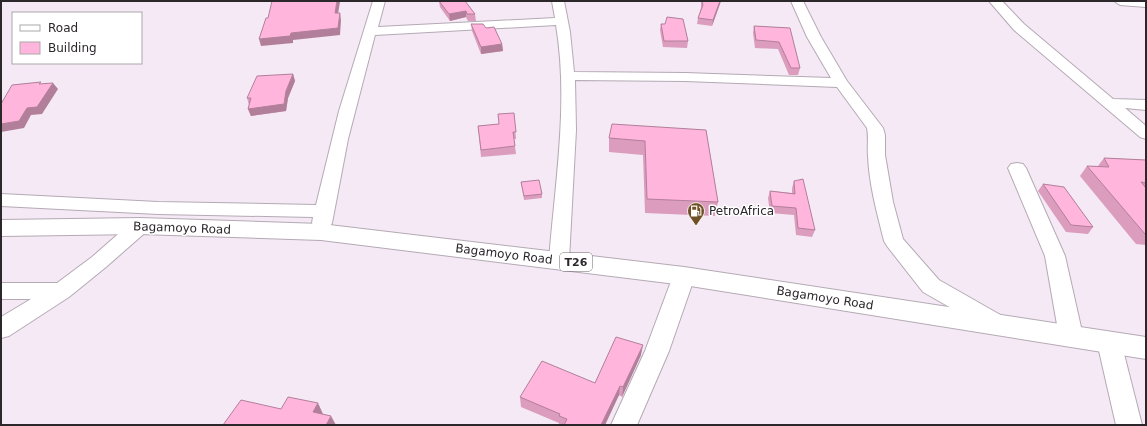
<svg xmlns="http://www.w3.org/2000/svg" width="1147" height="426" font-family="'DejaVu Sans',sans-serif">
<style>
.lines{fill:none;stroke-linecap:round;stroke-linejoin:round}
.street-casing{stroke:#b4aab4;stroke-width:2}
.highway-casing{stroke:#b4aab4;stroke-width:2}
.street{fill:#fff;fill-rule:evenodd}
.highway{fill:#fff;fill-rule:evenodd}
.wall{fill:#db9cbd}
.shaded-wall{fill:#b27f9a}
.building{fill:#ffb5dc;stroke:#b27f9a}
.labels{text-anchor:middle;stroke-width:3;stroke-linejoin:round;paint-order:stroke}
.shield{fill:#fff;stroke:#6b686b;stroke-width:1}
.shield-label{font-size:11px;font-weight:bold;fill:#2b272b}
.poi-label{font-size:12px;fill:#2b272b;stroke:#fff;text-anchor:start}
.street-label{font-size:12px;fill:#2b272b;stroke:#fff}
</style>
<rect width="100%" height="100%" fill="#f4e9f4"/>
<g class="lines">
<g class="street-casing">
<g id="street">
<path d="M373,1H385L378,27L555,18L552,1H564L570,32L574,72L685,73L831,78L807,37L791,1H803L821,37L847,81L883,128L885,135V155L893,202L903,239L939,280L1004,317L1007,323L1004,329L996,332L988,329L923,292L887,246L884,241C877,213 869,184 868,156C867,146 869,138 867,128L837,87L685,81L575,80L576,130L569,260L566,265L559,267L552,265L549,260C555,183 569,102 556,25L375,35L348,139L332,223L329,228L322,230L315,228L312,223L313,217L158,214L1,206V194L158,202L316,205L339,111Z"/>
<polygon points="989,1 1002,1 1024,24 1113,99 1146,100 1146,110 1125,108 1146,126 1146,139 1140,137 1014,30"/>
<polygon points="1114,1 1146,1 1146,7 1120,5"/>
<polygon points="1017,163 1023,164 1026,168 1065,256 1083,336 1079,343 1071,345 1063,343 1059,336 1045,256 1008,168 1011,164"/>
<polygon points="140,219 147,221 150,226 147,231 106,267 69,297 9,336 1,338 1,317 31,299 1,299 1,283 57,283 92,257 133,221"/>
<polygon points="684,268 691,270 695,276 669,351 637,425 611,425 645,351 673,276 677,270"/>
<polygon points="1109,332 1117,335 1121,342 1142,425 1116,425 1097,342 1101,335"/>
</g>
</g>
<g class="highway-casing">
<polygon id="highway" points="140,218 321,224 684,267 1146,337 1146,359 684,285 321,240 140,234 1,236 1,220"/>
</g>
<use href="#street" class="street"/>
<use href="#highway" class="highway"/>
</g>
<g class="wall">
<polygon points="439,1 475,14 476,21 468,21 466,17 450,21 440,7"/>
<polygon points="701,1 721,1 712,26 697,24 698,18 701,8"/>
<polygon points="471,24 486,28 502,44 503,51 481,54 472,31"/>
<polygon points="661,24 665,24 688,41 687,48 663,47 660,30"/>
<polygon points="754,26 790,28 800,68 798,75 789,75 778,49 755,48 753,33"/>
<polygon points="293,74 295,81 288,98 286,111 251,116 248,109 249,105 247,98"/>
<polygon points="514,113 516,139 514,139 516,154 481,157 478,126 499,124"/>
<polygon points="706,130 718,202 715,216 645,213 643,155 609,152 609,138"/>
<polygon points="1104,158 1146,160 1146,245 1136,244 1080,176 1087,166 1098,166"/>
<polygon points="794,181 815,230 812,237 796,235 794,215 770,213 768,198 770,191 792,193 792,188"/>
<polygon points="521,182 542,194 542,198 524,200"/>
<polygon points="1043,184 1093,227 1088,234 1066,232 1038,191"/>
<polygon points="641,355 622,397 619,395 605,425 559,425 559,423 521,407 520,397 595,383"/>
</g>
<g class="shaded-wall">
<polygon points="337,1 340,2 337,20 335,13"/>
<polygon points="720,1 721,1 712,26 713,20"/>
<polygon points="466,11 466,17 450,21 449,14"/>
<polygon points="340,13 341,20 340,35 293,40 293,43 261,46 259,39 291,33"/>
<polygon points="502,44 503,51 481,54 481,47"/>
<polygon points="293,74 295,81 288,98 286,111 251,116 248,109 286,91"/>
<polygon points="53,83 58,89 42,114 31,115 24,128 1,132 1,124 27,108"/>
<polygon points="643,345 641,355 622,397 623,387"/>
<polygon points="620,386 619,395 605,425 601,425"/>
<polygon points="318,403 323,414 318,422 313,412"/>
<polygon points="331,416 336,425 326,425"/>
</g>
<g class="building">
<polygon points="272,1 337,1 335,13 340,13 338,28 291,33 290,36 259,39 266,18 268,18"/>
<polygon points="439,1 465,1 475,14 467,14 466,11 449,14"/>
<polygon points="702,1 720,1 713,20 698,18 703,5"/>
<polygon points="667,17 683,19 688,41 664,41 661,24 665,24"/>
<polygon points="471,24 483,24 486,28 494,27 502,44 481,47"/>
<polygon points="754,26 790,28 800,68 791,68 779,42 756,40"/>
<polygon points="293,74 286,91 284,104 248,109 251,98 247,98 257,76"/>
<polygon points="41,82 39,84 53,83 37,107 27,108 19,121 1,124 1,104 12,85"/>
<polygon points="514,113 516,132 513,132 515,146 481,150 478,126 499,124 498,114"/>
<polygon points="612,124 706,130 718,202 647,199 645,141 609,138"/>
<polygon points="1104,158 1146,160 1146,183 1141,182 1146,188 1146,234 1145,234 1087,166 1109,167"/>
<polygon points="803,179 815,230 798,228 796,208 772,206 770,191 795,194 794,181"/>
<polygon points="539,180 542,194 524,196 521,182"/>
<polygon points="1043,184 1064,187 1093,227 1071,225"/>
<polygon points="616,337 643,345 623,387 620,386 601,425 564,425 567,419 559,416 560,414 520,397 542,361 595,383"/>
<polygon points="288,397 318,403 313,412 331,416 326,425 223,425 241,400 281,409"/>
</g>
<defs>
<g id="fuel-pin" transform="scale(0.9)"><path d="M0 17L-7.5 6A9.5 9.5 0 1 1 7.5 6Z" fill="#705026" stroke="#fff"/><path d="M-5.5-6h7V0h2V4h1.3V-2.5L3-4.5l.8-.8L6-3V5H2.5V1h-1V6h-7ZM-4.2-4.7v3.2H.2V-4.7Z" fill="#fff"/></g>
</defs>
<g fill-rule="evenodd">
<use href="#fuel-pin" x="696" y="211"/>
</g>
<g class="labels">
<rect class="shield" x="560" y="253" width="32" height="18" rx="3"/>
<g class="shield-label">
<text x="576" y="266">T26</text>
</g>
<g class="poi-label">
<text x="709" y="215">PetroAfrica</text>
</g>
<g class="street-label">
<text transform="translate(182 228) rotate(2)" y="4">Bagamoyo Road</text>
<text transform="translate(504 254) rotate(7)" y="4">Bagamoyo Road</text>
<text transform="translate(825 298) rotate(9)" y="4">Bagamoyo Road</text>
</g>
</g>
<rect width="1147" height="426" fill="none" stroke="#2b272b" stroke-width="4"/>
<rect x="12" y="12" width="130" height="52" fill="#ffffff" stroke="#aaa9aa"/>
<rect x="20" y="25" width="20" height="6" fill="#ffffff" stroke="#aaa9aa"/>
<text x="48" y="32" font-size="12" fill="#2b272b">Road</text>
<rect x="20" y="42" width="20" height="12" fill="#ffb5dc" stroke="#aaa9aa"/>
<text x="48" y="52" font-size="12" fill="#2b272b">Building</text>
</svg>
